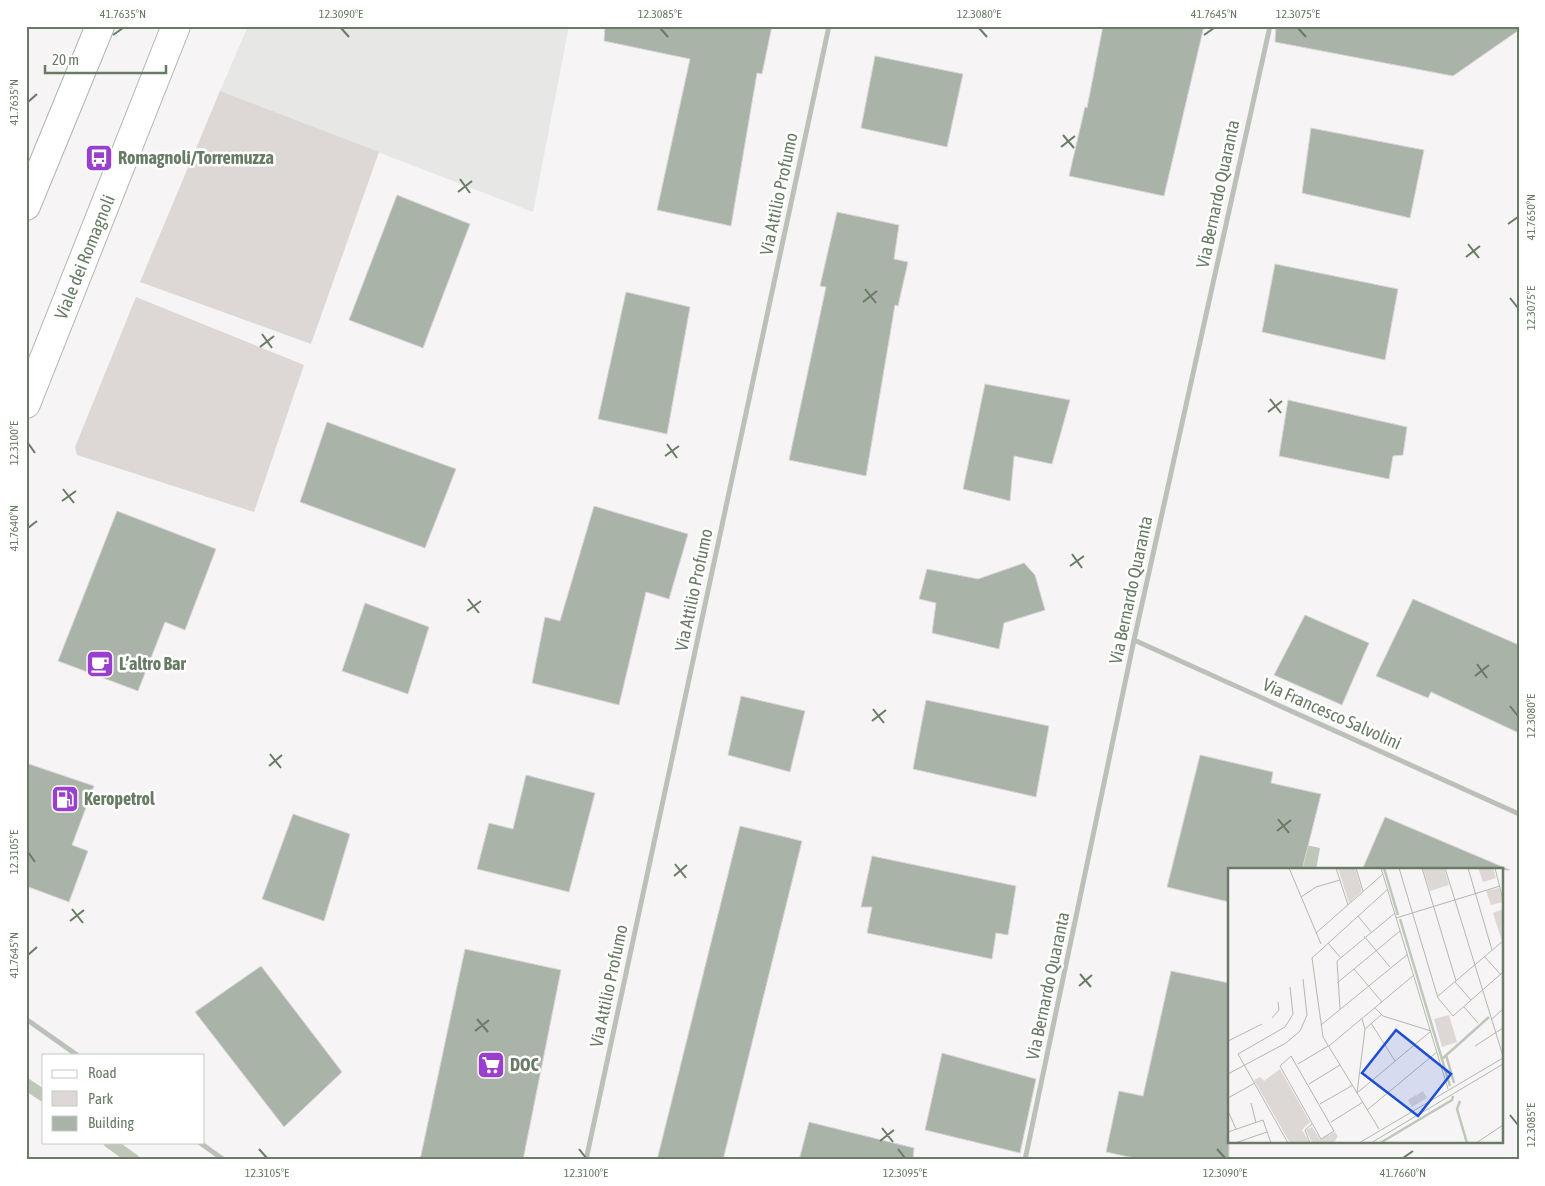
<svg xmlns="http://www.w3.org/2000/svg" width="1545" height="1186" font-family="'Asap Condensed',sans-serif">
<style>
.built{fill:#e7e7e6}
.green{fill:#ddd7d6}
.water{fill:#bec7ba}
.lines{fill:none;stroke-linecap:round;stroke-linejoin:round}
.stream{stroke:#bec7ba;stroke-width:12}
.building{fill:#aab3a8;stroke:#d8d6d7}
.secondary-casing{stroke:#b0b8ae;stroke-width:30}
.primary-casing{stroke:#afb6ae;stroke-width:30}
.street{stroke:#bbc1b9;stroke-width:5}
.secondary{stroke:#fff;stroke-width:28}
.primary{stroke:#fff;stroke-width:28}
.ticks{fill:none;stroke:#687b65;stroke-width:2}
.labels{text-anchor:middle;stroke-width:5;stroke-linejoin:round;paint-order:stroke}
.poi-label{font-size:18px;font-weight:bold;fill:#687b65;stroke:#fff;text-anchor:start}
.street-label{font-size:18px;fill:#687b65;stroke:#fff}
.inset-river{fill:none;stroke:#bec7ba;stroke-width:2.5}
.inset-road{fill:none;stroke:#b1b9ae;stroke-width:1}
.view{fill:#1d4ed8;fill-opacity:0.15;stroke:#1d4ed8;stroke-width:2.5}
.inset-edge{fill:none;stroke:#687b65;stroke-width:2.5}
.neatline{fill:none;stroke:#687b65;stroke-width:2}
.ticks-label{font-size:12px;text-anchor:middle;fill:#687b65}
</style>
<rect width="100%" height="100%" fill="#f7f4f5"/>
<polygon class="built" points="248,26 569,26 533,212 220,91"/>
<g class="green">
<polygon points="220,91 379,152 311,344 140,282"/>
<polygon points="136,297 304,365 254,512 77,455 75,447"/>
</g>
<polygon class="water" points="1269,837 1320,848 1316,870 1302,870"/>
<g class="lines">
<g class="stream">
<polyline points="26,1084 44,1096"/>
<polyline points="109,1142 134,1160"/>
</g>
</g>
<g class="building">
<polygon points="605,26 772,26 762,74 757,73 731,226 657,210 690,59 604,41"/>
<polygon points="1103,26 1204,26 1164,196 1069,176 1085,107 1087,108"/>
<polygon points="1276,26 1519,26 1519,30 1453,76 1275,42"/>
<polygon points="875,56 963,74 947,147 861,128"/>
<polygon points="1311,128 1424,150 1410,218 1302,193"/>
<polygon points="397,195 470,224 423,348 349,320"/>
<polygon points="837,212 899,225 894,259 908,262 898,306 895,305 866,476 789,460 826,287 820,286"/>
<polygon points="1275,264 1398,289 1385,360 1262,332"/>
<polygon points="626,292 690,307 667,434 598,419"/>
<polygon points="985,384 1070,400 1052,464 1014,456 1010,501 963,489"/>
<polygon points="1288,400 1407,427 1403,455 1393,456 1389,479 1279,456"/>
<polygon points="327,422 456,469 425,548 300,502"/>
<polygon points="594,506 688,534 669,599 646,592 619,705 532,683 545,617 560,621"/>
<polygon points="117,511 216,549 185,630 165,622 138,691 58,661"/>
<polygon points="1024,563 1035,575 1045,610 1004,623 999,649 932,633 936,603 919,599 927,569 978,579"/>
<polygon points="1413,599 1519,645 1519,733 1431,692 1428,698 1376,676"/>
<polygon points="365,603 429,627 408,694 342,671"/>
<polygon points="1305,615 1369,643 1342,705 1274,675"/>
<polygon points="741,696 805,711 790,772 728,755"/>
<polygon points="926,700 1049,726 1036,797 913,769"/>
<polygon points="1200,755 1273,772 1271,783 1321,794 1302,870 1229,870 1229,902 1167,887"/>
<polygon points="26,763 94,786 72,845 88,851 69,902 26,886"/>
<polygon points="526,775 595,793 569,892 477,869 489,823 513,829"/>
<polygon points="293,814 350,834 324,921 262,899"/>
<polygon points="1385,817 1510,870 1362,870"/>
<polygon points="740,826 802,841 723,1160 657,1160"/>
<polygon points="872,856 1016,886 1008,935 996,933 992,959 867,933 872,907 861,907"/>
<polygon points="465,949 561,970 523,1160 420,1160"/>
<polygon points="261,966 342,1072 284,1127 195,1012"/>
<polygon points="1171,971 1229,983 1229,1160 1143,1160 1106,1152 1119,1091 1143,1096"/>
<polygon points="942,1053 1036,1079 1020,1153 925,1130"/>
<polygon points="809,1122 914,1148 913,1160 799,1160"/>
</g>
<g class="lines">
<g class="secondary-casing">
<polyline id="secondary" points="26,404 176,26"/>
</g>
<g class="primary-casing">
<polyline id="primary" points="26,206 100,26"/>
</g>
<g class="street">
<polyline points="1134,640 1519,814"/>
<polyline points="26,1019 77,1055"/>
<polyline points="199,1142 224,1160"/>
<polyline points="586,1160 829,26"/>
<polyline points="1025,1160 1134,640 1270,26"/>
</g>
<use href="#secondary" class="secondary"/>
<use href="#primary" class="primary"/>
</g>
<path class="ticks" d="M341,28L349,37M660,28L668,37M979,28L987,37M1298,28L1306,37M113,35L123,28M1204,35L1214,28M28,102L37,94M1063,135L1074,148M1061,147L1075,136M460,179L470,193M458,192L472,181M1508,224L1518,217M1468,244L1479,258M1466,257L1480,246M865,289L876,303M1510,298L1518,308M863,302L877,291M262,334L272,348M260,347L274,336M1270,399L1281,413M1268,412L1282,401M28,443L35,453M667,444L677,458M665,456L679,446M63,489L74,503M62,501L76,491M28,528L37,521M1072,554L1082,568M1070,566L1084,556M468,599L479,613M467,611L481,601M1477,664L1487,678M1475,676L1489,665M1510,706L1518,716M873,709L884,723M872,721L886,710M270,754L281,768M269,766L282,755M1278,819L1289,833M1277,831L1291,820M28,852L35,862M675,864L686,878M674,876L687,865M72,909L83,923M70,921L84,910M28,955L37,947M1080,974L1091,987M1079,986L1092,975M477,1019L488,1032M475,1031L489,1020M1510,1115L1518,1125M882,1128L893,1142M880,1141L894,1130M259,1149L267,1158M579,1149L586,1158M898,1149L905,1158M1217,1149L1225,1158M1403,1158L1413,1151"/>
<defs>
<g id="bus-square" transform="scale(1.4375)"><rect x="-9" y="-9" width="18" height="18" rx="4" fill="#9a3ecd" stroke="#fff"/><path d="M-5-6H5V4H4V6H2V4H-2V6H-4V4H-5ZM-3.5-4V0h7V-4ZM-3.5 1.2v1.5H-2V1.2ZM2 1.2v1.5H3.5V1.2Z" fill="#fff"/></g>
<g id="cafe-square" transform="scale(1.4375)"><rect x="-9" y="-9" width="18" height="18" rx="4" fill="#9a3ecd" stroke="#fff"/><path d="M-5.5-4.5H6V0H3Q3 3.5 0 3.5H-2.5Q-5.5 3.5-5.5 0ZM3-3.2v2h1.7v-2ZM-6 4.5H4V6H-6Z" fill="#fff"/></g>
<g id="fuel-square" transform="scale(1.4375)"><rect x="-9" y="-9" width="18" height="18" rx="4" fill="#9a3ecd" stroke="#fff"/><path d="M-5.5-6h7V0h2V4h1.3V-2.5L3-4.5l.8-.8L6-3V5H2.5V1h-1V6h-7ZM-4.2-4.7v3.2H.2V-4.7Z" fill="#fff"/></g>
<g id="supermarket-square" transform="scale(1.4375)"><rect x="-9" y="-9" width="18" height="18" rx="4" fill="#9a3ecd" stroke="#fff"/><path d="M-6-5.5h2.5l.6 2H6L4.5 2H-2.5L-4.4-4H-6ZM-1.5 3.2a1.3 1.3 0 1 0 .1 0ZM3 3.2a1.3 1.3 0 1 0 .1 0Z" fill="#fff"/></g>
</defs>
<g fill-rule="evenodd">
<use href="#bus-square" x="99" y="158"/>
<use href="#cafe-square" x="100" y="664"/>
<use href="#fuel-square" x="65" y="799"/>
<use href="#supermarket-square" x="491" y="1065"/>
</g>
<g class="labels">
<g class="poi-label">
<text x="118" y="164">Romagnoli/Torremuzza</text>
<text x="119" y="670">L’altro Bar</text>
<text x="84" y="805">Keropetrol</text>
<text x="510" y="1071">DOC</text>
</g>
<g class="street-label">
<text transform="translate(779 194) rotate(-78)" y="6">Via Attilio Profumo</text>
<text transform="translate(1218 194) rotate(-78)" y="6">Via Bernardo Quaranta</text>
<text transform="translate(85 257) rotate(-68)" y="6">Viale dei Romagnoli</text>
<text transform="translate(694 590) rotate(-78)" y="6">Via Attilio Profumo</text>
<text transform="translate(1131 590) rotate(-78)" y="6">Via Bernardo Quaranta</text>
<text transform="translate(1332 714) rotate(24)" y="6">Via Francesco Salvolini</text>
<text transform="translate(609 986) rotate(-78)" y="6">Via Attilio Profumo</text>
<text transform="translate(1048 986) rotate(-78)" y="6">Via Bernardo Quaranta</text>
</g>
</g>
<g transform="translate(1228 868)">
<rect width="275" height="275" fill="#f7f4f5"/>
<path d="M110,0H127L134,23L121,35ZM216,0L221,17L202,23L195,1ZM250,0H265L268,10L255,14ZM271,20L275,34L263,37L258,23ZM275,41V72L274,73L265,45ZM221,147L229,174L214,179L206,151ZM52,201L82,254L74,262L82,275H62L26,212L32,209L36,213ZM195,223L199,230L184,239L180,232L188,227L192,232L189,227ZM84,259L92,271L107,264L110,268L106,275H84L78,262Z" fill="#ddd7d6"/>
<path class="inset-river" d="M156,0L170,47M172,51L222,218M218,187L226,215M214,191L261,149M232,233L229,241L239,275M152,275L224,232L225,228"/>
<path class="inset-road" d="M61,0L93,76M108,0L120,37M128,0L135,23M153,0L220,221M171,0L210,130L225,148L275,104M194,0L228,113M217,0L275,188M240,0L264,82M267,0L275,32M73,29L88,19L112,12M130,48L143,64M168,50L272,18M88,65L155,6M136,68L162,99M100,75L112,89M256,88L273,107M126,101L154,134M227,114L243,132M109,115L172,63M210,128L275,73M236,139L250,155M147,140L155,148L203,163M112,141L109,93L167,45M44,150L51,142L50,134M263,152L275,141M143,155L167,193M93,157L180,86M137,161L153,147M0,173L34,156M101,178L186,107M247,178L275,160M63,188L106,263L93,271L52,198ZM70,196L100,178M0,206L58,175L72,163L79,147L75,111M81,216L112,197M129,225L203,163M129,225L137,161L134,151M0,230L27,215M23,235L28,255M92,236L125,217M139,242L209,184M0,243L8,261M103,254L135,234M151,261L95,169L84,90L160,21M0,264L35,252L43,275M7,275L39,264M60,275L10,186L57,159L65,146L62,119M82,275L77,262L84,256M131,275L275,190M143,275L275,196M248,275L275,257"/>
<path class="view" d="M168,162L223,206L190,248L134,205Z"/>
<rect width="275" height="275" class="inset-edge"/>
</g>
<rect width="1545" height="1186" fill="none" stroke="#ffffff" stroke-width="55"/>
<rect x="42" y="1054" width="162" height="90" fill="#ffffff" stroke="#c3cac1"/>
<rect x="52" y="1070" width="25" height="8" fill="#ffffff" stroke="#c3cac1"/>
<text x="88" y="1078" font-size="15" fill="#687b65">Road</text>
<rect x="52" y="1091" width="25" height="15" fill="#ddd7d6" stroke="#c3cac1"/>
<text x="88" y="1104" font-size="15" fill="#687b65">Park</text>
<rect x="52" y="1116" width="25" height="15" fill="#aab3a8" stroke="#c3cac1"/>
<text x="88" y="1128" font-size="15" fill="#687b65">Building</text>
<path d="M45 65v8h121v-8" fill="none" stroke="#687b65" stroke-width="2.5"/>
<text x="52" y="65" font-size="15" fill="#687b65" stroke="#ffffff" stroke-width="4" paint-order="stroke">20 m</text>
<rect x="28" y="28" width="1490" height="1130" class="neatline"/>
<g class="ticks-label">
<text x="123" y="18">41.7635°N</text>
<text x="341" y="18">12.3090°E</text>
<text x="660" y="18">12.3085°E</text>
<text x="979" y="18">12.3080°E</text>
<text x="1214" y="18">41.7645°N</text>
<text x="1298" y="18">12.3075°E</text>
<text transform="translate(14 102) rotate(-90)" y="4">41.7635°N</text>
<text transform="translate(1531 217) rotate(-90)" y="4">41.7650°N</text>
<text transform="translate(1531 308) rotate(-90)" y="4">12.3075°E</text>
<text transform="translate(14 443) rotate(-90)" y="4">12.3100°E</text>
<text transform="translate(14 528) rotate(-90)" y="4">41.7640°N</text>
<text transform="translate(1531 716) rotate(-90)" y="4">12.3080°E</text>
<text transform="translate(14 852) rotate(-90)" y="4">12.3105°E</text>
<text transform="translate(14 955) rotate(-90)" y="4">41.7645°N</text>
<text transform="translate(1531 1125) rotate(-90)" y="4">12.3085°E</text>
<text x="267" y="1177">12.3105°E</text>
<text x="586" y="1177">12.3100°E</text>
<text x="905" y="1177">12.3095°E</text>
<text x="1225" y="1177">12.3090°E</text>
<text x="1403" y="1177">41.7660°N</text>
</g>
</svg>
